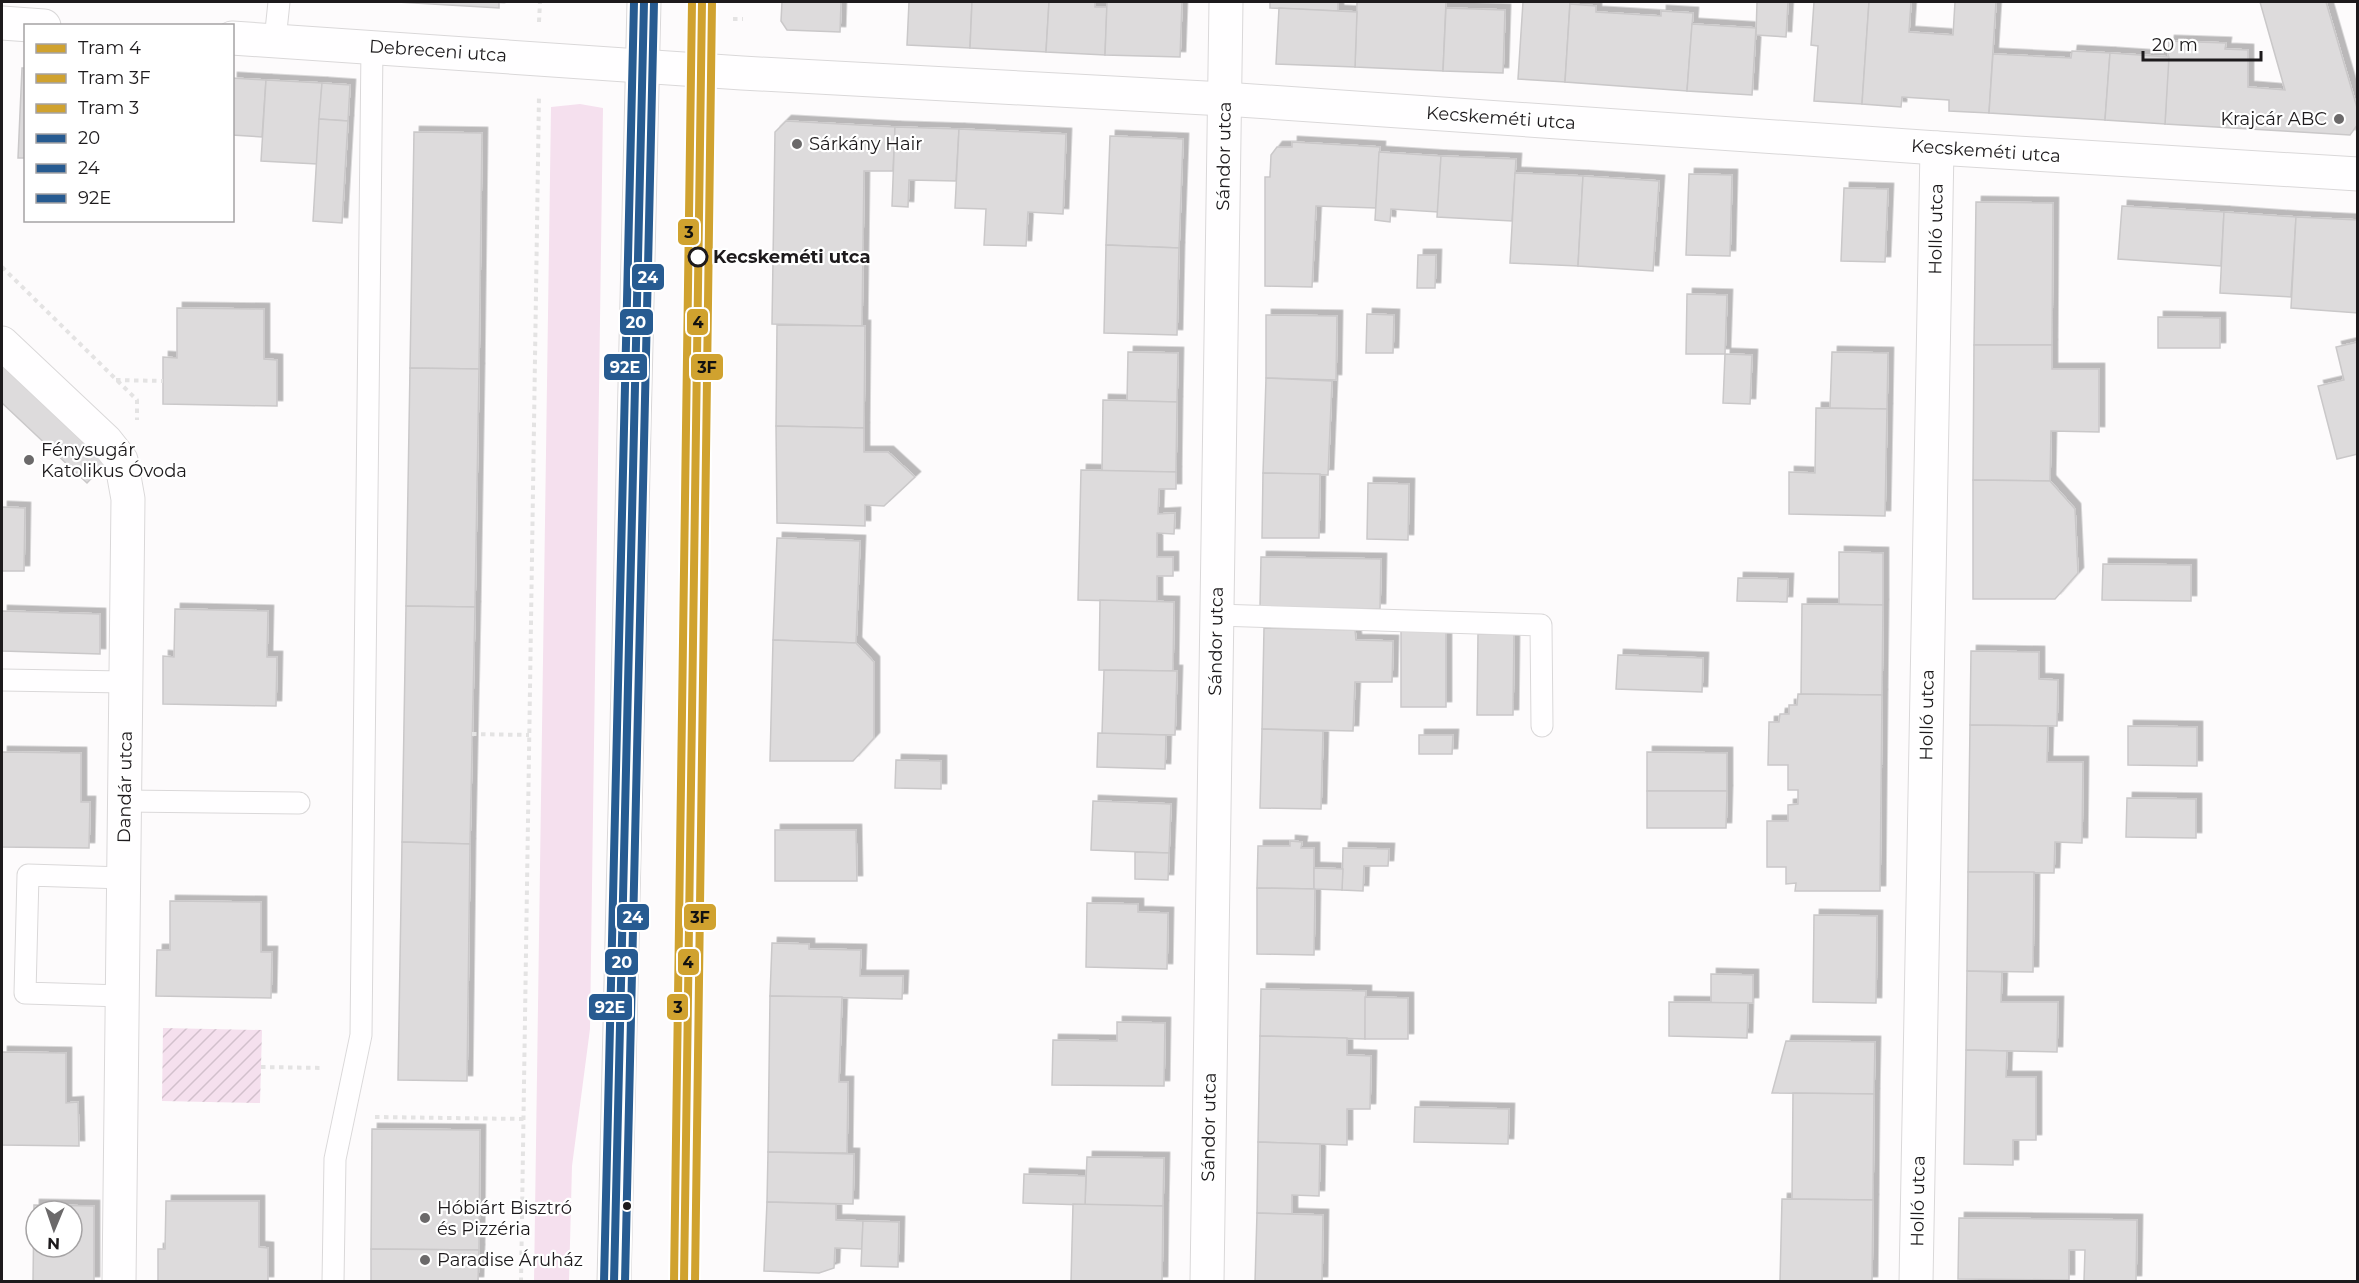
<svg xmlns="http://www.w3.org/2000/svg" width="2359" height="1283" font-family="Montserrat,sans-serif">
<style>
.grass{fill:#f5e0ee}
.garden{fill:url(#garden-furrows)}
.building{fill:#dddbdc;stroke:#cac8c9;stroke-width:1.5;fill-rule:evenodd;filter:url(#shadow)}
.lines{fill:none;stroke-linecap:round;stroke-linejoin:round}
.service-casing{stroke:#dad8d9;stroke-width:23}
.minor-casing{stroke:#dad8d9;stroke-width:35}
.primary-casing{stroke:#dad8d9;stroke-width:35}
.path{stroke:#e4e3e3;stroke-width:4;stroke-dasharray:4.5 4.5;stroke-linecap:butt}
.service{stroke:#fffeff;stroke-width:21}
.minor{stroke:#fffeff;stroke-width:33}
.primary{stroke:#fffeff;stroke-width:33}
.bus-1-casing{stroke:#fff;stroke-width:12}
.bus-2-casing{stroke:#fff;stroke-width:12}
.bus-3-casing{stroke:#fff;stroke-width:12}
.bus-1{stroke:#275b91;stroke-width:8}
.bus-2{stroke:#275b91;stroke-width:8}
.bus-3{stroke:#275b91;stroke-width:8}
.tram-1-casing{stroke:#fff;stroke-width:12}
.tram-2-casing{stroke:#fff;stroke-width:12}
.tram-3-casing{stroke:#fff;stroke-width:12}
.tram-1{stroke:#d0a22f;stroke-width:8}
.tram-2{stroke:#d0a22f;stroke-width:8}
.tram-3{stroke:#d0a22f;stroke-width:8}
.poi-dot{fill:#6b696a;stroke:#fff;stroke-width:2}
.stop-dot{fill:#fff;stroke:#1d1a1c;stroke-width:3}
.bus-dot{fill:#1d1a1c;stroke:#fff;stroke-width:2}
.labels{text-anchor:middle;stroke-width:4.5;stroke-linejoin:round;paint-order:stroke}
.street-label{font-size:18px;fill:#1d1a1c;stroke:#fff}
.poi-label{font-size:18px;fill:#1d1a1c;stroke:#fff;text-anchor:start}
.stop-label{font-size:18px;font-weight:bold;fill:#1d1a1c;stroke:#fff;text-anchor:start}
.line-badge{stroke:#fff;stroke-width:2}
.badge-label{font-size:16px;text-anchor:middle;font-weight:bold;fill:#fff}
.pale-badge-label{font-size:16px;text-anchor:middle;font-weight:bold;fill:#111}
</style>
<defs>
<pattern id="garden-furrows" width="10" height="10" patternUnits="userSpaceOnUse" patternTransform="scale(1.5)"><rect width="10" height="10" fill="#f5e0ee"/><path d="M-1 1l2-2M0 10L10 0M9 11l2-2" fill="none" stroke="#d2c0cc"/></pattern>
<filter id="shadow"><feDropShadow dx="5.5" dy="-5.5" stdDeviation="0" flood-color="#0004"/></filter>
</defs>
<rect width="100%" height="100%" fill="#fdfbfc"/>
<polygon class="grass" points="580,104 603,108 590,1029 572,1166 569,1281 534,1282 551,107"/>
<polygon class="garden" points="163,1028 262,1030 260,1103 162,1101"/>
<g class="building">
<polygon points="397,2 499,2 499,8"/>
<polygon points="782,2 841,2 840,32 787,30 781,21"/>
<polygon points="909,2 972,2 970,48 907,45"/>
<polygon points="972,2 1049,2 1046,52 970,48"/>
<polygon points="1049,2 1095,2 1095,7 1107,7 1105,55 1046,52"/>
<polygon points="1107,2 1182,2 1180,57 1105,55"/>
<polygon points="1270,2 1338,2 1338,11 1270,8"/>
<polygon points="1357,2 1446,2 1443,71 1355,67"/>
<polygon points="1523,2 1570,2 1565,82 1518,79"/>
<polygon points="1757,2 1788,2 1786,37 1756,35"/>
<polygon points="1814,2 1869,2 1862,104 1814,101 1818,46 1811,45"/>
<polygon points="1869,2 1911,2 1909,32 1953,35 1955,2 1996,2 1989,113 1949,111 1949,100 1902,97 1901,107 1862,104"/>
<polygon points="2260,2 2326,2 2358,111 2358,124 2350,135 2165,124 2169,41 2226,43 2225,49 2248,50 2248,87 2285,90"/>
<polygon points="1570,4 1596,6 1596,12 1661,16 1661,11 1693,13 1687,91 1565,82"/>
<polygon points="1279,8 1357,12 1355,67 1276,64"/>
<polygon points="1446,8 1505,10 1503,73 1443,71"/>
<polygon points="1692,24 1756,28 1752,95 1687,91"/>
<polygon points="2072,51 2110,53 2105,120 1989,113 1993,54 2071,58"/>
<polygon points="2110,53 2169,57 2165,124 2105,120"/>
<polygon points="22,68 26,68 26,158 18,158"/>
<polygon points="232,78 266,80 262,137 232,135"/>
<polygon points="266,80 322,83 317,164 261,161"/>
<polygon points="322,83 350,85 348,121 319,119"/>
<polygon points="319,119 348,121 342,223 313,221"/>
<polygon points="786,121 895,127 893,171 864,171 862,326 772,324 775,132"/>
<polygon points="895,127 959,129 956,181 909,180 908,207 892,206"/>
<polygon points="959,129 1066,134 1063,214 1028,212 1026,246 984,245 986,209 955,208"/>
<polygon points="414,132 482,133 479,369 410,368"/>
<polygon points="1110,136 1183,139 1179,248 1106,245"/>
<polygon points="1292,142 1380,147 1376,208 1316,206 1312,287 1265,286 1265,177 1270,177 1271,155 1277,147 1292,147"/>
<polygon points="1379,152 1441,156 1438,212 1391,209 1390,222 1375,220"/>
<polygon points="1441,156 1516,159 1512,221 1437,217"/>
<polygon points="1515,173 1583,176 1578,266 1510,263"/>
<polygon points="1689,174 1732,175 1730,256 1686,255"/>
<polygon points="1583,176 1659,181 1653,271 1578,266"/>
<polygon points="1844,188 1888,189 1885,262 1841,261"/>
<polygon points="1976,202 2053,203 2052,345 1974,345"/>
<polygon points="2122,206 2224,212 2221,266 2118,259"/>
<polygon points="2224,212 2296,217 2291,297 2220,293"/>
<polygon points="2296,217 2358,220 2358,313 2291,308"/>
<polygon points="1106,245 1179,248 1177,335 1104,333"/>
<polygon points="1418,255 1436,255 1435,288 1417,288"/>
<polygon points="1687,294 1727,295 1725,354 1686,354"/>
<polygon points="177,308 264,309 264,359 277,360 277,406 163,404 163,357 177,358"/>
<polygon points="1367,314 1394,315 1393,353 1366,353"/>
<polygon points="1266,315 1337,316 1336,380 1266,378"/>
<polygon points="2158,317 2220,318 2220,348 2158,348"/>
<polygon points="777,325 865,326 864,428 776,426"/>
<polygon points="2358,342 2358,454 2337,459 2318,386 2344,380 2336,347"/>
<polygon points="1974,345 2052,345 2052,369 2099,369 2099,432 2051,431 2050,481 1973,480"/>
<polygon points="1128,352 1178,353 1177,402 1127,401"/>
<polygon points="1832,352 1888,353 1887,409 1830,408"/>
<polygon points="1725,354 1752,355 1750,404 1723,403"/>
<polygon points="2,363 107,462 87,483 2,403"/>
<polygon points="410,368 479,369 475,607 406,606"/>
<polygon points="1266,378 1332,381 1328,475 1263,473"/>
<polygon points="1103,400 1177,402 1176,472 1102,471"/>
<polygon points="1816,408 1887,409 1885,516 1789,514 1789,472 1815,473"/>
<polygon points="776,426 864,428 864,452 888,452 915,477 884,506 865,505 865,526 777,523"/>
<polygon points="1081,470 1176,472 1176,489 1159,489 1158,514 1175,513 1174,534 1157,533 1157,557 1173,557 1173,576 1157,576 1157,602 1078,600"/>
<polygon points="1263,473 1320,474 1319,538 1262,538"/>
<polygon points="1973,480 2050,481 2075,509 2078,573 2055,599 1973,599"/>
<polygon points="1368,483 1409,484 1408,540 1367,539"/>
<polygon points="2,507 25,508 24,571 2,571"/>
<polygon points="777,538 860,541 856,643 773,640"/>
<polygon points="1839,552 1883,553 1883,605 1839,604"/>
<polygon points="1261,557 1381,559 1380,609 1260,607"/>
<polygon points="2103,564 2191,565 2191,601 2102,600"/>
<polygon points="1738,578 1788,579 1787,602 1737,601"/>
<polygon points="1100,600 1174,602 1173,671 1099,670"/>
<polygon points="1802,604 1883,605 1882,695 1801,694"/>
<polygon points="406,606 475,607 470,844 402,842"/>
<polygon points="175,609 268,611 267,657 277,657 276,706 163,704 163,656 174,657"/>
<polygon points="2,611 100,614 100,654 2,651"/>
<polygon points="1264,628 1355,630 1356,640 1393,641 1392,682 1355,682 1353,731 1262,729"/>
<polygon points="1401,629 1446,630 1446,707 1401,707"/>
<polygon points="1478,634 1514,634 1513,715 1477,715"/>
<polygon points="773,640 856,643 874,662 874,738 853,761 770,761"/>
<polygon points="1971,651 2039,652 2039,679 2058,680 2057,726 1970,725"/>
<polygon points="1618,655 1703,658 1702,692 1616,689"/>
<polygon points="1104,670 1177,671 1175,735 1102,734"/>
<polygon points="1798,694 1882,695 1880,891 1795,891 1796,883 1786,884 1786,867 1767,867 1767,821 1788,821 1788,805 1798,804 1798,790 1788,790 1788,765 1768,765 1769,722 1779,722 1780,714 1789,714 1789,705 1797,705"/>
<polygon points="1970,725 2048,726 2047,762 2083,762 2082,843 2055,842 2054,873 1968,872"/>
<polygon points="2128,726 2197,727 2197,766 2128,765"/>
<polygon points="1262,729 1323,731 1321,809 1260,808"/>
<polygon points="1098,733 1166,735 1165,769 1097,767"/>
<polygon points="1419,735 1453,735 1452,754 1419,754"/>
<polygon points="2,752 81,753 81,802 90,802 89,848 2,847"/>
<polygon points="1647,752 1727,753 1727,791 1647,791"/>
<polygon points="896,760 941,761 941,789 895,788"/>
<polygon points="1647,791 1727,791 1726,828 1647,828"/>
<polygon points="2127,798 2196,799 2196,838 2126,837"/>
<polygon points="1093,801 1171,804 1169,853 1091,850"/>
<polygon points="775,830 856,830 857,881 775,881"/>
<polygon points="1290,841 1302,842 1301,848 1314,848 1314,889 1257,888 1258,846 1290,846"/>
<polygon points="402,842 470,844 467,1081 398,1080"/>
<polygon points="1343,848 1389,849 1388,866 1364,866 1363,891 1342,890"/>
<polygon points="1135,852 1169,853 1168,880 1135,879"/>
<polygon points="1314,868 1343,869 1342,890 1314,889"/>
<polygon points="1968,872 2034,872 2033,972 1967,971"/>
<polygon points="1257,888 1315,889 1314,955 1257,954"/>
<polygon points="170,901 261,902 261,952 272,952 271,998 156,996 157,950 170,950"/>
<polygon points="1087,903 1138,904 1138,912 1168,913 1167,969 1086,967"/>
<polygon points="1814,915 1877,916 1876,1003 1813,1002"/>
<polygon points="772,943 809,944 809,949 861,950 860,976 903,976 902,999 770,996"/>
<polygon points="1967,971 2002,972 2001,1002 2058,1002 2057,1052 1966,1050"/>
<polygon points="1711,974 1753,975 1753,1003 1711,1003"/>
<polygon points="1261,989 1366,991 1365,1039 1260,1036"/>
<polygon points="770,996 842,997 839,1082 848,1082 847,1153 768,1152"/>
<polygon points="1365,997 1408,998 1408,1039 1365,1039"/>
<polygon points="1669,1002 1748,1003 1747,1038 1669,1036"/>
<polygon points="1117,1022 1165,1023 1164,1086 1052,1085 1053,1040 1117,1041"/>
<polygon points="1260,1036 1347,1038 1347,1055 1371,1056 1370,1109 1347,1109 1347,1145 1258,1142"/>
<polygon points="1786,1041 1875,1042 1874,1094 1772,1093"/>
<polygon points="1966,1050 2007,1051 2006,1077 2036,1077 2036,1140 2013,1140 2013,1165 1964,1164"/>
<polygon points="2,1052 66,1053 66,1103 78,1102 79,1146 2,1145"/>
<polygon points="1793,1093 1874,1094 1873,1200 1792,1199"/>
<polygon points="1415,1107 1509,1109 1508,1144 1414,1142"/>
<polygon points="372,1129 480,1130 479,1250 371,1249"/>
<polygon points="1258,1142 1320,1144 1319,1196 1292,1195 1292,1214 1257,1213"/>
<polygon points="768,1152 854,1154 853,1204 767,1202"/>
<polygon points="1087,1157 1164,1158 1163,1206 1085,1205"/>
<polygon points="1024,1174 1086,1176 1085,1205 1023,1203"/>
<polygon points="1782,1199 1873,1200 1872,1282 1780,1282"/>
<polygon points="166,1201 259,1201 259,1247 268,1248 268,1282 158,1282 158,1249 165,1249"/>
<polygon points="767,1202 836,1204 836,1220 863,1221 862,1249 835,1248 834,1268 819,1273 764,1271"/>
<polygon points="1073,1204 1163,1206 1162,1282 1071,1282"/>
<path d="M34,1205L94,1206V1282H33ZM36,1211H72V1247H36Z"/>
<polygon points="1257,1213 1323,1215 1322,1282 1255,1282"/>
<polygon points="1959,1218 2137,1220 2136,1281 2084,1281 2085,1250 2069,1250 2069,1280 1958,1279"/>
<polygon points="863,1221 899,1222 898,1267 861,1266"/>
<polygon points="371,1249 479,1250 478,1282 371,1282"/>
</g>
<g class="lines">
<g class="service-casing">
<g id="service">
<polyline points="275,40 279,2"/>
<polyline points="1217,615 1541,625 1542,726"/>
<polyline points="2,680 125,682"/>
<polyline points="125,801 299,803"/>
<polyline points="122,996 25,993 28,875 124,878"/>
<polyline points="333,1282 335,1159 361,1035 372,47"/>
</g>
</g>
<g class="minor-casing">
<g id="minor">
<polyline points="2,23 44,26"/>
<polyline points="232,38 742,73 1224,99 1937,148 2358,174"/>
<polyline points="2,343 106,441 121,460 128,499 119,1282"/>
<polyline points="1207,1282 1226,2"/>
<polyline points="1916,1282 1937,148"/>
</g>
</g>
<g class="primary-casing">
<polyline id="primary" points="614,1282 644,2"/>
</g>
<g class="path">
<polyline points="733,19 743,19"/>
<polyline points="539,22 540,2"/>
<polyline points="2,267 137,400 137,420"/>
<polyline points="116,380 163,381"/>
<polyline points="472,734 529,735"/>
<polyline points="261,1067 323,1068"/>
<polyline points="375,1117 524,1119"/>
<polyline points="521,1282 539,95"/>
</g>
<use href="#service" class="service"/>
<use href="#minor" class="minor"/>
<use href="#primary" class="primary"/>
<g class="bus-1-casing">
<polyline id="bus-1" points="614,1282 644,2"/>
</g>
<g class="bus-2-casing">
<polyline id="bus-2" points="625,1282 654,2"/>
</g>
<g class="bus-3-casing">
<polyline id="bus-3" points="604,1282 634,2"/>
</g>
<use href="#bus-1" class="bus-1"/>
<use href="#bus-2" class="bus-2"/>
<use href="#bus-3" class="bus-3"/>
<g class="tram-1-casing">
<polyline id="tram-1" points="684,1282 702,2"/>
</g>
<g class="tram-2-casing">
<polyline id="tram-2" points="695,1282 712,2"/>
</g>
<g class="tram-3-casing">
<polyline id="tram-3" points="674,1282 692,2"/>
</g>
<use href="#tram-1" class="tram-1"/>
<use href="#tram-2" class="tram-2"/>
<use href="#tram-3" class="tram-3"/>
</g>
<g class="poi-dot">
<circle cx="2339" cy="119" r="6"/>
<circle cx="797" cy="144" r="6"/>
<circle cx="29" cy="460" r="6"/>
<circle cx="425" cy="1218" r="6"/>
<circle cx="425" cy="1260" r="6"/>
</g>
<circle class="stop-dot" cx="698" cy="257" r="9"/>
<circle class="bus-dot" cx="627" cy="1206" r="5"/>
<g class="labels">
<g class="street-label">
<text transform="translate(438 51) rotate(4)" y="6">Debreceni utca</text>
<text transform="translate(1501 118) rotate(4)" y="6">Kecskeméti utca</text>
<text transform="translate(1986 151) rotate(4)" y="6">Kecskeméti utca</text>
<text transform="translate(1224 156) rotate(-89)" y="6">Sándor utca</text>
<text transform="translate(1936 229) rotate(-89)" y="6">Holló utca</text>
<text transform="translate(1216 641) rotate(-89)" y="6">Sándor utca</text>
<text transform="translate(1927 715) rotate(-89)" y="6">Holló utca</text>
<text transform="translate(125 787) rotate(-89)" y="6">Dandár utca</text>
<text transform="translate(1209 1127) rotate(-89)" y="6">Sándor utca</text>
<text transform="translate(1918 1201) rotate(-89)" y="6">Holló utca</text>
</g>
<g class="poi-label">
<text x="2327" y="125" text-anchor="end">Krajcár ABC</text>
<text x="809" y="150">Sárkány Hair</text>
<text x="41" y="456">Fénysugár<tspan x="41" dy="21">Katolikus Óvoda</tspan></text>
<text x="437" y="1214">Hóbiárt Bisztró<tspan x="437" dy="21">és Pizzéria</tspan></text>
<text x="437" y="1266">Paradise Áruház</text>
</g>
<g class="stop-label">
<text x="713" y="263">Kecskeméti utca</text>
</g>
</g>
<g class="line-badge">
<rect x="677" y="218" width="23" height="28" rx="6" fill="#d0a22f"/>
<rect x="631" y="263" width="34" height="28" rx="6" fill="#275b91"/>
<rect x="619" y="308" width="35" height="28" rx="6" fill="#275b91"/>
<rect x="686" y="308" width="23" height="28" rx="6" fill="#d0a22f"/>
<rect x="603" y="353" width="45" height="28" rx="6" fill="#275b91"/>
<rect x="690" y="353" width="34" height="28" rx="6" fill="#d0a22f"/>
<rect x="683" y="903" width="34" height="28" rx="6" fill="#d0a22f"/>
<rect x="616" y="903" width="34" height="28" rx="6" fill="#275b91"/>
<rect x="604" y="948" width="35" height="28" rx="6" fill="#275b91"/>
<rect x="677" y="948" width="23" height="28" rx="6" fill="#d0a22f"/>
<rect x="588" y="993" width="45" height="28" rx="6" fill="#275b91"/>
<rect x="666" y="993" width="23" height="28" rx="6" fill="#d0a22f"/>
</g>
<g class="badge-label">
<text x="648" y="283">24</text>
<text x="636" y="328">20</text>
<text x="625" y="373">92E</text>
<text x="633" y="923">24</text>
<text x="622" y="968">20</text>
<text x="610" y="1013">92E</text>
</g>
<g class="pale-badge-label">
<text x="689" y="238">3</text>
<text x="698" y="328">4</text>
<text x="707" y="373">3F</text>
<text x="700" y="923">3F</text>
<text x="688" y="968">4</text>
<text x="678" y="1013">3</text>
</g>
<rect width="2359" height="1283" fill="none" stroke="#1d1a1c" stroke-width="6"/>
<rect x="24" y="24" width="210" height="198" fill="#ffffff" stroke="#a5a3a4" stroke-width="1.5"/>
<rect x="36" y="44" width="30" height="9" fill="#d0a22f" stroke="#a5a3a4" stroke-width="1.5"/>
<text x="78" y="54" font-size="18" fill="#1d1a1c">Tram 4</text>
<rect x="36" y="74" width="30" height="9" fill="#d0a22f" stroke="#a5a3a4" stroke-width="1.5"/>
<text x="78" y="84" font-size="18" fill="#1d1a1c">Tram 3F</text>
<rect x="36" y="104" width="30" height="9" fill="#d0a22f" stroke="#a5a3a4" stroke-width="1.5"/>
<text x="78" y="114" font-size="18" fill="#1d1a1c">Tram 3</text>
<rect x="36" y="134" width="30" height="9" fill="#275b91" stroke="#a5a3a4" stroke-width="1.5"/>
<text x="78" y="144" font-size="18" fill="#1d1a1c">20</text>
<rect x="36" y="164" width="30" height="9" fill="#275b91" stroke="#a5a3a4" stroke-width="1.5"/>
<text x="78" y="174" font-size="18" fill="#1d1a1c">24</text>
<rect x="36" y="194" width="30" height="9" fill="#275b91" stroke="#a5a3a4" stroke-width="1.5"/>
<text x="78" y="204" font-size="18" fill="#1d1a1c">92E</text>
<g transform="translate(54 1229) rotate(182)"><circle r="28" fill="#ffffff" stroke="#a5a3a4" stroke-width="1.5"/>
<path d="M0-4.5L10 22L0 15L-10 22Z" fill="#6b696a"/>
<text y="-9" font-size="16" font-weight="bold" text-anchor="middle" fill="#1d1a1c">N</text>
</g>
<path d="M2143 51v9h118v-9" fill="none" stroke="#1d1a1c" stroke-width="3"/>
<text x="2152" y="51" font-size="18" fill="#1d1a1c" stroke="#ffffff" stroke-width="4.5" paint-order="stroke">20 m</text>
</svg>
